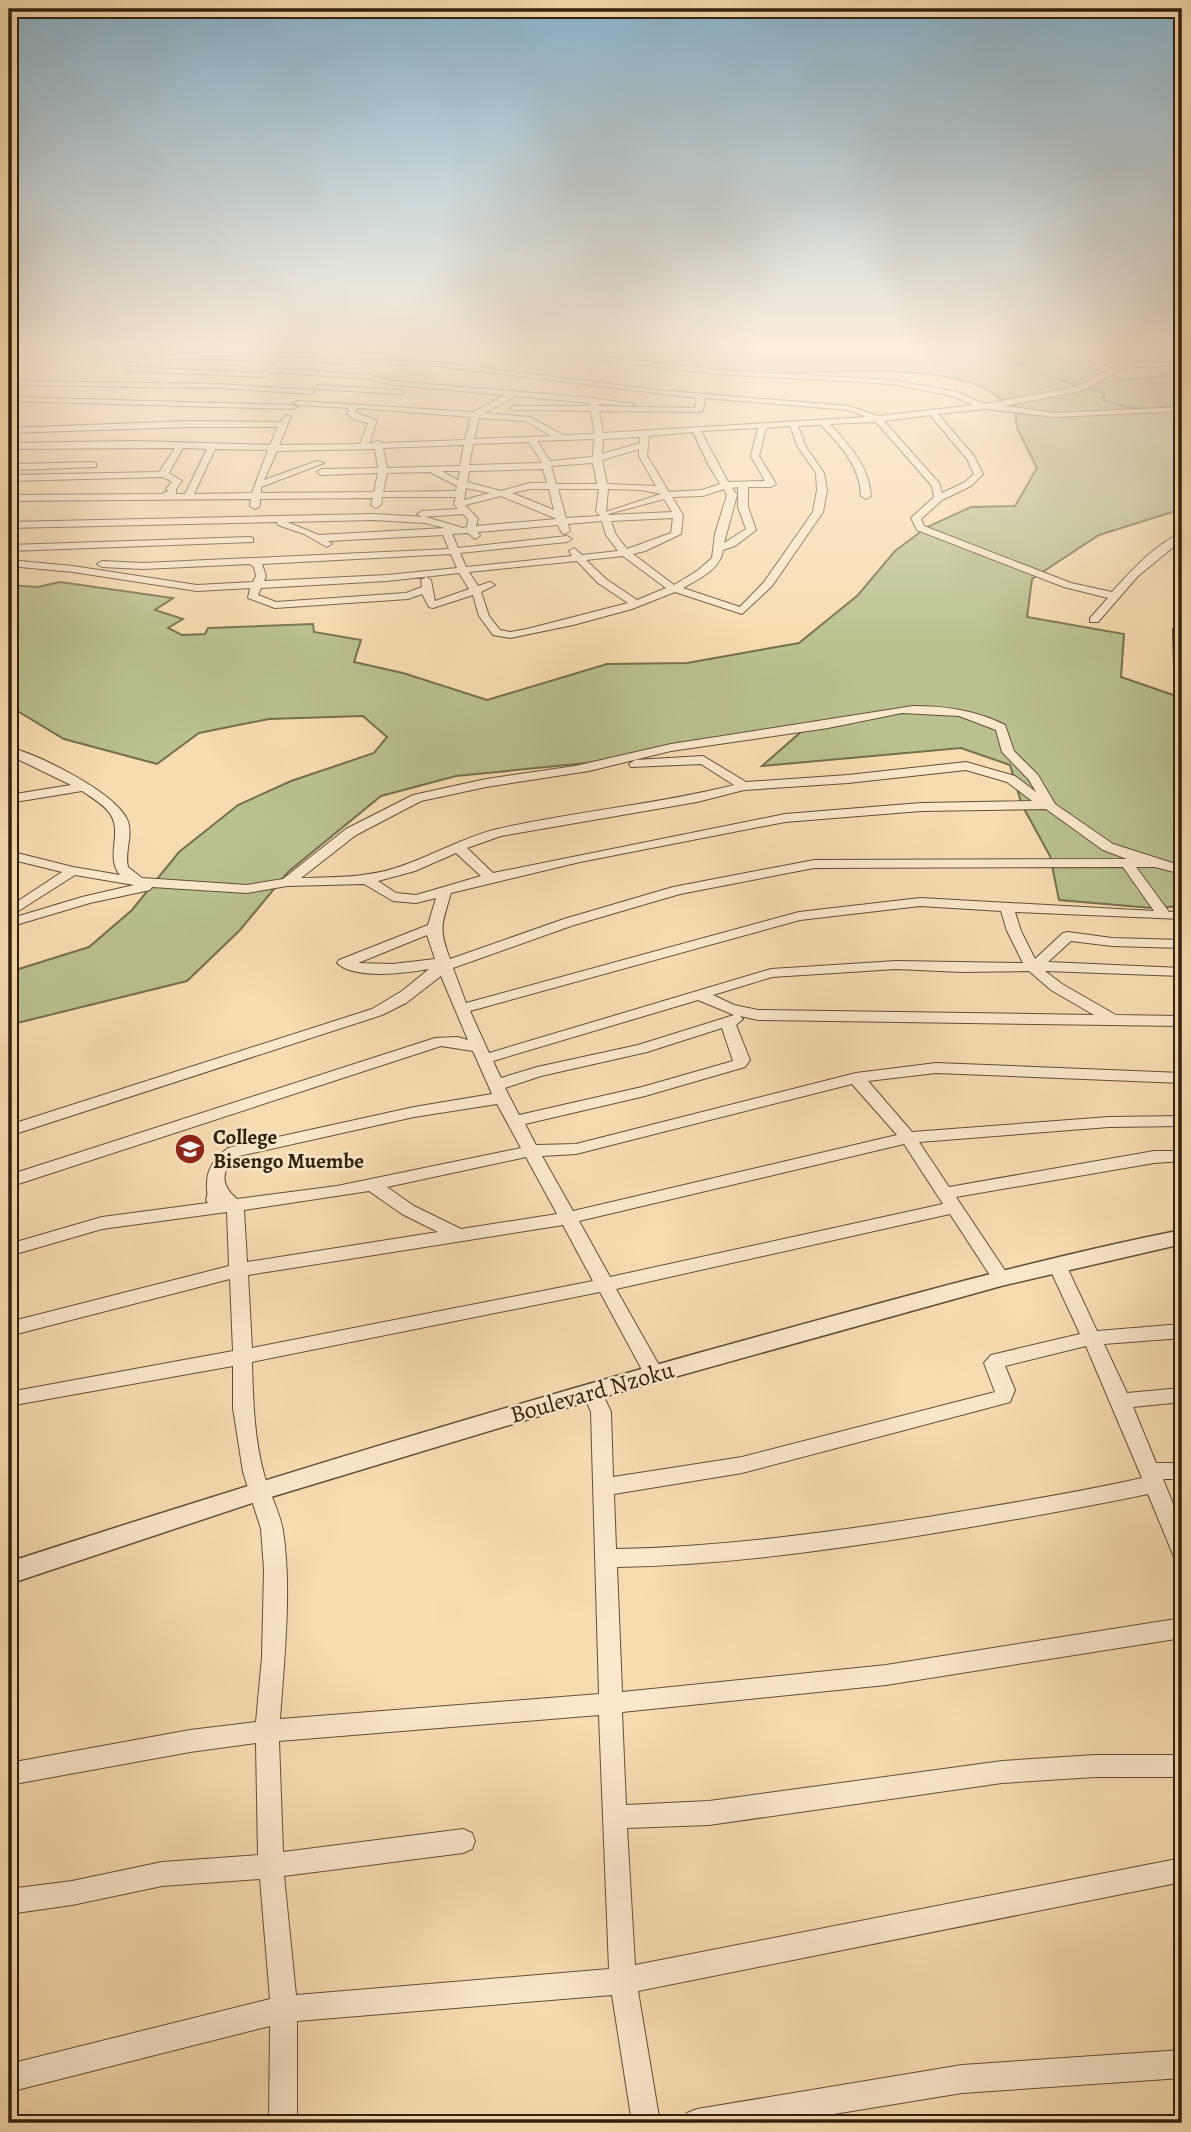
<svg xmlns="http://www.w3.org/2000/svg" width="1191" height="2132" font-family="Alegreya,serif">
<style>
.green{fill:#b9c18f;stroke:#75704e;stroke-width:2}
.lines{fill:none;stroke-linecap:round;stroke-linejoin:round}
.stream{stroke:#727d6f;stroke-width:2.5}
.minor-casing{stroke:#634f36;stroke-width:2}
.tertiary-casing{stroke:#634f36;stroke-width:3}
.minor{fill:#fae8cc;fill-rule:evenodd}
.tertiary{fill:#fae8cc;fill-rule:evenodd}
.labels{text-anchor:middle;stroke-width:5;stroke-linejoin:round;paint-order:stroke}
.poi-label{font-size:21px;font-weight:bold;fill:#31200d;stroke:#fae8cc;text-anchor:start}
.near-street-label{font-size:24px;fill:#31200d;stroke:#fae8cc}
</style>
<rect width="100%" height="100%" fill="#f8dcb1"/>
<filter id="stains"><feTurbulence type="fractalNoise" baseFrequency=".00286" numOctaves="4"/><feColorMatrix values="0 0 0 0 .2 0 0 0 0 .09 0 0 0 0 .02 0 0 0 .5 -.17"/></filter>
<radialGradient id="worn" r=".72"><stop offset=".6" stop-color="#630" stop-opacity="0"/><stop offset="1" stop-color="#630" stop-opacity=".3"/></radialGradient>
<path class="green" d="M496,345H1010L1078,362L1123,380L1182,374V509L1099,535L1032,579L1027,617L1124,634L1121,677L1182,698V906L1152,908L1059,900L1050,856L1022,805L1010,765L961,748L762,766L811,723L587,763L456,776L381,796L288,872L240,930L187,981L9,1025V972L89,947L132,910L179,852L238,805L291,781L374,753L387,737L363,716L269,719L199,733L157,764L64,739L9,706V585L37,587L60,582L173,598L155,610L183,619L168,628L182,635L205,634L208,628L313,624L314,632L361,640L354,662L403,673L487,700L607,664L687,663L799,643L858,595L895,551L927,527L971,507L1015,506L1037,468L1017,428L1015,409C1005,402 994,393 984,388C924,361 816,375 751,373C665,370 581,354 496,345Z"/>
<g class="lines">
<path class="stream" d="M970,345L1077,386L1104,393L1103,400C1129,410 1155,410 1182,404"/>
<g class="minor-casing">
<g id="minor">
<path d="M465,345H492L718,370L892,380L957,392L985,404L1079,386L1113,367L1023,345H1038L1120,364L1182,361V365L1122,368L1084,390L1005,406L1055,413L1182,407V411L1055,417L985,409L938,414L974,456L983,474L971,486L942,500L921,519L924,526L1071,583L1112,592C1131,571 1155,544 1182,533V540L1138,576L1098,622H1090V618L1108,598L1064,587L917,530L911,518L934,497L932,486L876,422L830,424C849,445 869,466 871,496L866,499L861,496C860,466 841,446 821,425L798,426L806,447L824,473L827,490L823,512L772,586L742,614L675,592L632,609L573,625L510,638L493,635L479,616L473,595L433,608L429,607L422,594L408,599L275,608L248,598L250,588L197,591L73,572L9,566V560L73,566L197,585L253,582L256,576L254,567L250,564L143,569L102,567L97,564L102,561L143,563L449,549L443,535L328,541L332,544L327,547L304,534L278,525L277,522L9,528V522L373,514L426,517L463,528L467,527L468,519L463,514L422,517L417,514L422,511L458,509L454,504L456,497H382L381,505L376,508L371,505L373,498L260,499V506L255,509L250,506L251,499L9,501V495L162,494L168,491L166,489L172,482L163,477L9,481V475L159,472L175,448L9,449V443L133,441L270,445L278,427H190L9,433V428L190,421L280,422L287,415L291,417L279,445L360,444L368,423L355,420L347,414L349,408L297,405L293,403L297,401L473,412L505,395L393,385L369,379L273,372L264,377L130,371L126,369L130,367L262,373L279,361L9,354V350L437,362L657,390L849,406L879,416L973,405L952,396L892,384L718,374ZM281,361L437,366L697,398L695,408L598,406V404L630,406L634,404L593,398L393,381L369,375L278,368L284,363ZM516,396L589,403L590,406H514L510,408L514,410L591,411L595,434L563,435L530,417L484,413ZM705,398L848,410L866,417L603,433L599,411L699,412L703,410ZM357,408L471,417L465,440L382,443L378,441L369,444L377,421L355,412ZM930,415L967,459L974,474L965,482L942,493L939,483L884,421ZM479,418L525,421L551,436L474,439ZM790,426L798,447L816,473L817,490L813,512L764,582L740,607L683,588C699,579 721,569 723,550L735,546L756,530L748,507V487H771L776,484L759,456L766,428ZM758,428L751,456L765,481L728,482L701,431ZM693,432L708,464L720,484L702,490L669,492L647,456L649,436ZM640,437V443L602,454L603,439ZM594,439L593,457L550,461L537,441ZM529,442L542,463L469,465L473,444ZM464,445L460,466L387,468L383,448ZM183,448L207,449L185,494H176V489L182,481L169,473ZM215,449L268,450L252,493L194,494ZM375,449L378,468L321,469L317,472L321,475L378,473L374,492L261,493V487L324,463L317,461L264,480L277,451ZM639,449V456L656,486L607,484L602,460ZM593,463L597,484H556L551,466ZM543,469L547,483H530L501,491L467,482L469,471ZM442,471H460L458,480H457ZM430,472L457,486L456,491L383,492L387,473ZM738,487V507L746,529L724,543L737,495L732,488ZM466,488L490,493L464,500ZM530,489H549L554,510L512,493ZM558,489H599L596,511L600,516L566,518ZM608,489L641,490L661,494L606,512ZM724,489L727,495L715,534L712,558L697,571L674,585L633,554L645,551L681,534L683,515L672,497L703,496ZM501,496L557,519L476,526L478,519L465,505ZM664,499L672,512L609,515L608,514ZM673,518L671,533L627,549L616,535L611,521ZM373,520L425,523L445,528L319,535L287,522ZM602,521L606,535L618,551L582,555L574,548L569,551L572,556L466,567L460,553L567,542L572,539L567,536L458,548L452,534L468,533L475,539L480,536L478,532L558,525L562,533L565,534L570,531L568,524ZM451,554L457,568L387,575L264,581L266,576L262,564ZM623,556L666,588L637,600L606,579L586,560ZM577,561L598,583L628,603L527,629L510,632L500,630L489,616L481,592L495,585L490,582L478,586L469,572ZM459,573L469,589L435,601L431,580L426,577L421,580L422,587L406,593L276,602L258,595L261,588L387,581Z"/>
<polygon points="1100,345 1182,345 1182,349 1103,349"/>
<polygon points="9,381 219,384 311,390 315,392 311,394 219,388 9,385"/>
<polygon points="317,385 400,390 404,392 400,394 314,389"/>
<polygon points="9,397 293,405 297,407 293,409 9,401"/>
<polygon points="93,462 96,463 96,467 15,470 11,467 15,464"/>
<polygon points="250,537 253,538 253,542 9,551 9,545"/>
<polygon points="1182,620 1182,706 1181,706 1175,703 1173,629 1178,621"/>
<path d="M913,706C945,706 976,710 1005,725L1014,751L1038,775L1055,804L1113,844L1182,866V874L1155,867H1136L1169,912L1182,911V919L1015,912L1021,931L1035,959L1063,933L1068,932L1112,938L1182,940V948L1112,946L1071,941L1048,962L1182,968V976L1045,971L1062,984L1116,1015L1182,1016V1026L758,1020L740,1016L743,1019L736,1025L750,1060L745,1067L645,1096L525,1124L536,1145L576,1144L856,1073L936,1063L1182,1073V1083L936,1073L868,1081L912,1132L1109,1117L1182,1116V1126L1109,1127L919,1142L949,1187L1154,1151H1182V1161L1154,1163L956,1197L1010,1278L1007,1283H995L950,1214L616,1289L664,1374L661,1379L654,1381L647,1379L600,1292L252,1362C253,1399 254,1438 264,1474C269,1493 280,1512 283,1531C292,1588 284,1661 280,1719L599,1694L591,1412L582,1391L585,1386L592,1384L599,1386L611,1412L613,1477L742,1457L995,1392L984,1363L991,1355L1080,1334L1048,1265L1051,1261H1063L1066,1265L1097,1331L1182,1324V1338L1104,1344L1127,1393L1182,1388V1402L1133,1407L1156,1463H1182V1479H1163L1182,1526V1560L1174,1557L1148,1494C1076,1509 1002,1522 929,1534C825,1551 722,1565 617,1567L622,1692L886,1665L1182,1618V1638L886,1685L622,1712L626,1805L709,1801L1002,1761L1095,1755H1182V1777H1095L1002,1783L709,1825L627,1828L635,1965L1182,1858V1882L638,1991L660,2123H632L612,1995L297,2021V2123H269L270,2026L9,2092V2064L270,1999L260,1879L162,1886L72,1905L9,1914V1889L72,1881L162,1862L258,1855L256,1743L190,1752L9,1785V1763L190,1730L256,1722L262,1657L264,1569L261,1529L243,1472L233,1408V1366L9,1406V1392L233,1351L230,1279L9,1336V1322L229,1266L227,1212L102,1229L9,1256V1244L102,1217L208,1203L206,1200C209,1192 206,1190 207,1183C207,1167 217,1156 228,1148L414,1107L492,1094L473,1051L441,1046L9,1187V1175L435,1038L457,1037L468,1040L441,976L406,1003L382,1015L9,1136V1125L372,1009L402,991L429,969C407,973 354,980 337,963L339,960L428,925L436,898L416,903L393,901L364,884L287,886L247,893L152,887L150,890L90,903L9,927V919L82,897L134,885L75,875L9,917V907L62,872L9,859V851L73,867L120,875C104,855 125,831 108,811C101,803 91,797 82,791L9,803V795L71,785L9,755V747C39,755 113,791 127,819C134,835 124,851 128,867L142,878L247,885L283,879L346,829L413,795L486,779L575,766L671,744ZM902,713L959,716L996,730L1002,752L1029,780L1036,792L1015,776L966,762L848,775L746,782L703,756L635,760L629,764L631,767L701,764L734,785C656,805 575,811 497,829C465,837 437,853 407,864C372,878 337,877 301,878L356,835L421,801L486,787L589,771L671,751L828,728ZM966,770L1007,782L1032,801L921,803L785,814L493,873L467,848L501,836L697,802L744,790L848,783ZM1046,809L1103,850L1127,859L814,860L673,887L564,919L450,959C438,928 442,924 451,893L580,862L785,822L921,811ZM456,853L481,876L416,895L396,893L378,881L415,871ZM1123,867L1154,911L920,898L799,912L466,1003L453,968L574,925L680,894L814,868ZM920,906L1001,911L1007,931L1023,963L896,961L771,969L489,1053L470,1011L800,920ZM427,935L435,959L393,964L358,963ZM896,969L962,972L1029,971L1051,990L1094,1015L758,1010L734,1005L713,995L772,977ZM698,1000L734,1015L638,1045L537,1067L501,1078L493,1061ZM722,1028L733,1061L642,1087L519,1115L505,1088L541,1076L647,1052ZM852,1084L897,1135L573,1211L542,1156L576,1154ZM497,1104L521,1148L337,1186L237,1199C220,1185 220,1169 239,1156L414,1117ZM904,1144L943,1204L610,1277L579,1221ZM526,1157L557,1214L461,1229L414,1206L387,1187ZM369,1191L402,1214L438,1232L247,1262L244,1210ZM563,1225L593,1281L252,1348L248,1275ZM1086,1346L1142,1478C1071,1494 999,1505 928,1517C824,1533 721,1547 616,1549L614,1494L742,1473L1003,1404L1010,1402L1015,1390L1005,1366ZM599,1715L609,1969L296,1995L284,1876L463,1853L472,1849L475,1841L472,1833L463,1829L283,1852L279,1741Z"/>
<polygon points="1182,2050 1182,2078 962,2093 779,2123 683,2123 687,2113 697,2109 962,2065"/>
</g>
</g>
<g class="tertiary-casing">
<path id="tertiary" d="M1182,1230V1244L1001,1286L592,1400L261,1500L9,1584V1562C258,1481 508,1405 760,1336C900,1298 1040,1258 1182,1230Z"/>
</g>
<use href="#minor" class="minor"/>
<use href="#tertiary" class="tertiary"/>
</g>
<linearGradient id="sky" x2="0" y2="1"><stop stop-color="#8ab7d2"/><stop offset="0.54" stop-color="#fcefdc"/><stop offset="1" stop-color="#fcefdc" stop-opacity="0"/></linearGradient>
<rect width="1191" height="644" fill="url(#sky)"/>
<defs>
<g id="school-disc" transform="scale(1.575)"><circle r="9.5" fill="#8f2418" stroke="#fae8cc"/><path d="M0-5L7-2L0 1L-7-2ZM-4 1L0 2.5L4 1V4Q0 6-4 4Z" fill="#fff"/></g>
</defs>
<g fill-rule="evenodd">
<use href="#school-disc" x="190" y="1149"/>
</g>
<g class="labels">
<g class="poi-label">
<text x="213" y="1144">College<tspan x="213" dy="24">Bisengo Muembe</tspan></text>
</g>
<g class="near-street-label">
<text transform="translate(592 1392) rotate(-16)" y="8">Boulevard Nzoku</text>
</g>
</g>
<rect width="1191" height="2132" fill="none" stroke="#f8dcb1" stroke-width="35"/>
<rect x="10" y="10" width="1170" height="2111" fill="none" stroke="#31200d" stroke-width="3.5"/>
<rect x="18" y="18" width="1156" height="2097" fill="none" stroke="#31200d" stroke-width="2"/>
<rect width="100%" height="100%" filter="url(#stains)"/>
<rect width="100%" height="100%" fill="url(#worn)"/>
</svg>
